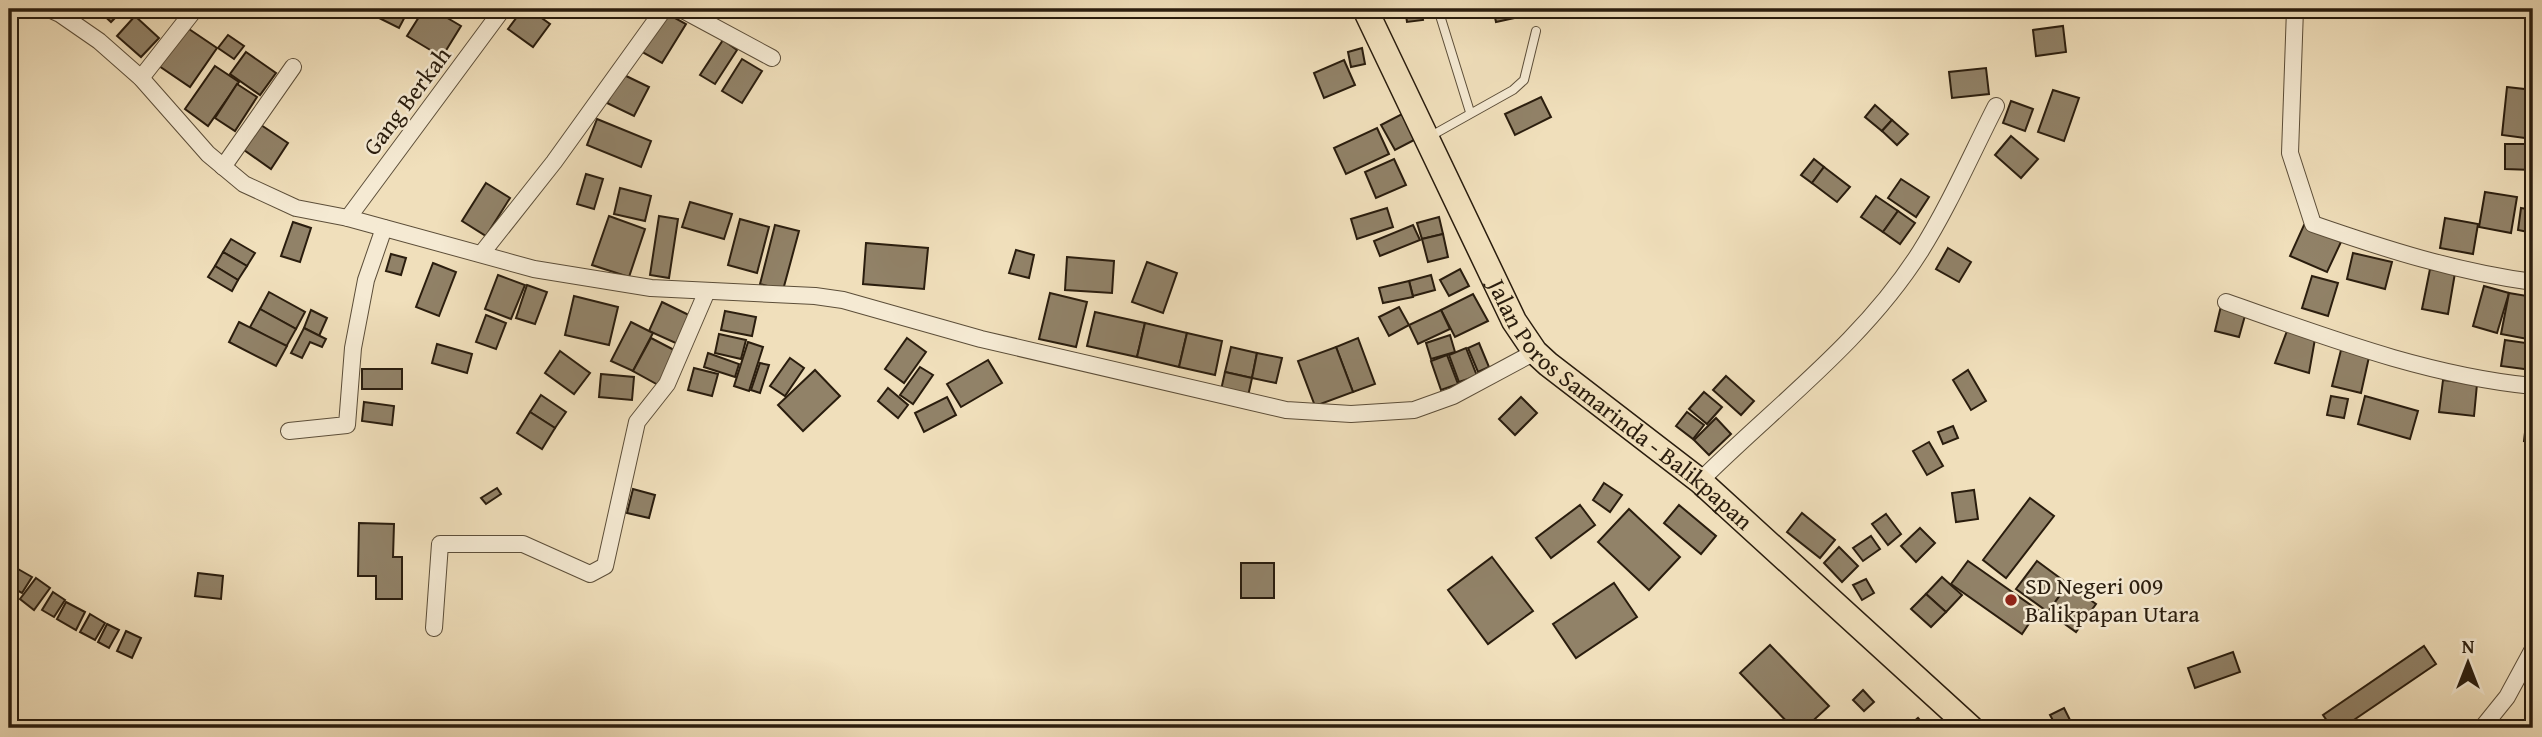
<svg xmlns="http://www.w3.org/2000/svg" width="2542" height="737" font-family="'Gentium Book Plus',serif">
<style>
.building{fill:#918268;stroke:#2a1d0e;stroke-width:2}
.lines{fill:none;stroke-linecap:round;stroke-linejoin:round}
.service-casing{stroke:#5c4e39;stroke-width:10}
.minor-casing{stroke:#5c4e39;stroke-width:18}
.trunk-casing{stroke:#2a1d0e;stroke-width:27}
.service{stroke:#f5ead3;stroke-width:8}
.minor{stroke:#f5ead3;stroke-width:16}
.trunk{stroke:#f0dfbb;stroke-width:24}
.poi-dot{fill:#8f2418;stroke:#f5ead3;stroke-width:2.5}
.labels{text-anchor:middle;stroke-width:5;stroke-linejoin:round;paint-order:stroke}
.street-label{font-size:24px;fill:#2a1d0e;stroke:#f5ead3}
.poi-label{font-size:24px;fill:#2a1d0e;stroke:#f5ead3;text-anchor:start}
</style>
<rect width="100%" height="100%" fill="#f0dfbb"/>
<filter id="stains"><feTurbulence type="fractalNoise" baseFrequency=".00286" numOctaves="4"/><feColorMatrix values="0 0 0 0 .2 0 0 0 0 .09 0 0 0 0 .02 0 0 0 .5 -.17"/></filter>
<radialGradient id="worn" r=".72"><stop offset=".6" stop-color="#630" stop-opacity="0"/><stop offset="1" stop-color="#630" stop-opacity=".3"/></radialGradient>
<g class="building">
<polygon points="97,9 124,9 111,22"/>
<polygon points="361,9 409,9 399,28"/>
<polygon points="424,9 432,9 461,26 442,57 407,36"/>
<polygon points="523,9 529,9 550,24 533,47 508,29"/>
<polygon points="1405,9 1421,9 1423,20 1407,22"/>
<polygon points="1493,9 1527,9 1528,15 1496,22"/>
<polygon points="666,13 686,24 662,63 642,52"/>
<polygon points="135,16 159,38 141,57 117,36"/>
<polygon points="2063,26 2066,52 2036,56 2033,30"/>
<polygon points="186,27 217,48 190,87 159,66"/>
<polygon points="228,35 244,46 234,59 218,48"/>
<polygon points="723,40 737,50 715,84 700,75"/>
<polygon points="1362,48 1365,64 1351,67 1348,52"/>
<polygon points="246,52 276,73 260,95 230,74"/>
<polygon points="742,59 762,71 742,103 722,91"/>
<polygon points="1344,60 1355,85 1324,98 1314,73"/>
<polygon points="215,66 239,82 208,126 185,109"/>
<polygon points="1986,68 1989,94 1952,98 1949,72"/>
<polygon points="622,74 649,87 634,116 607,103"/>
<polygon points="237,84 257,97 235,131 215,118"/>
<polygon points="2507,87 2533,90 2533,139 2502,135"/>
<polygon points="2053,90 2079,98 2064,141 2038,132"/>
<polygon points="1541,97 1551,117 1515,135 1505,114"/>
<polygon points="2011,101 2033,109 2025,131 2003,123"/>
<polygon points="1875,105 1892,120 1882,131 1865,117"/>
<polygon points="1402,114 1416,139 1395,150 1381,125"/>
<polygon points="597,119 651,141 641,167 587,145"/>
<polygon points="1892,120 1908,134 1897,145 1882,131"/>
<polygon points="261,125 288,143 271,169 244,150"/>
<polygon points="1377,128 1389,154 1346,174 1334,148"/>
<polygon points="2011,136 2038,159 2021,178 1995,155"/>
<polygon points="2505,144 2533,144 2533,170 2505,169"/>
<polygon points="1394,159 1406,185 1376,198 1365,172"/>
<polygon points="1814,159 1824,167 1812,183 1801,175"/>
<polygon points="1824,167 1850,187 1837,202 1812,183"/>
<polygon points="586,174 603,179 594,209 577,204"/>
<polygon points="1901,179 1929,197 1916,217 1888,198"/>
<polygon points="486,183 510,198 486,236 462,221"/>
<polygon points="620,188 651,196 645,221 614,214"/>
<polygon points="2485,192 2517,197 2511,233 2479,227"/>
<polygon points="1876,196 1898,211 1883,232 1861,217"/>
<polygon points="690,202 732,214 724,239 682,227"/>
<polygon points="1387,208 1393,227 1357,239 1351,219"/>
<polygon points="2521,208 2533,210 2533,233 2518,230"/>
<polygon points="1898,211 1915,223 1900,244 1883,232"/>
<polygon points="609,216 645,229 629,277 592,265"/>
<polygon points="659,216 678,219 669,278 650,275"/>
<polygon points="1439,217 1443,234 1422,239 1417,223"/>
<polygon points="2445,218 2478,224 2473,254 2440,248"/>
<polygon points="740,219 769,227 757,273 728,265"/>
<polygon points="293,222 311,228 300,262 281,256"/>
<polygon points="775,225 799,231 783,290 760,284"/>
<polygon points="1413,225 1420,240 1380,256 1374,241"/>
<polygon points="2304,225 2341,242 2327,272 2290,256"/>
<polygon points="1443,234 1448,257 1428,262 1422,239"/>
<polygon points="231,239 255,253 247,266 223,252"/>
<polygon points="866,243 928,248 924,289 863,284"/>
<polygon points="1948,248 1971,262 1959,282 1936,269"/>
<polygon points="1016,250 1034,255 1029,278 1009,273"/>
<polygon points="223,252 247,266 238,280 215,266"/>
<polygon points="2353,253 2392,262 2385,289 2347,279"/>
<polygon points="391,254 406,258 401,275 386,271"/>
<polygon points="1067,257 1114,261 1112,293 1065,290"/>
<polygon points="1147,262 1177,273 1163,313 1132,302"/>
<polygon points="433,263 456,272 439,316 416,307"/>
<polygon points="215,266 238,280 232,291 208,277"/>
<polygon points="1460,269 1469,286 1449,296 1440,280"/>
<polygon points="2430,269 2455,273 2448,314 2422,309"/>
<polygon points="498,275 525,285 511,319 485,309"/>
<polygon points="1431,275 1435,290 1413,296 1409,281"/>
<polygon points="2312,276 2338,283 2328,316 2302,308"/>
<polygon points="1409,281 1413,297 1383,303 1379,288"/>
<polygon points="527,285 547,292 535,324 516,318"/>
<polygon points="2484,286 2509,293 2497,333 2473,326"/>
<polygon points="269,292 305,312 296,329 260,309"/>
<polygon points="1050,293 1087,302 1076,347 1039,339"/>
<polygon points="2509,293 2533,297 2533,340 2501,334"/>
<polygon points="1473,294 1488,321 1455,337 1441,310"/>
<polygon points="574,296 618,307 609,345 565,335"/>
<polygon points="662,302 693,317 680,345 649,331"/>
<polygon points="2221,306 2246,312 2239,337 2215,331"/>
<polygon points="1399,307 1409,325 1389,336 1379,317"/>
<polygon points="260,309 296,329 286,347 250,327"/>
<polygon points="311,310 327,318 319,336 304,328"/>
<polygon points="1441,310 1450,329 1418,344 1409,325"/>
<polygon points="725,311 756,317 752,336 721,330"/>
<polygon points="1095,312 1145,323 1137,357 1087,346"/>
<polygon points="486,315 506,323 496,349 476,342"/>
<polygon points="239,322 287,346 276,366 229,342"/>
<polygon points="631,322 653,333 633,371 611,361"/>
<polygon points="1145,323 1187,333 1179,367 1137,357"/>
<polygon points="304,328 326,339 322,347 310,342 302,358 291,353"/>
<polygon points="2287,331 2315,339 2309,373 2275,363"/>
<polygon points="1187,333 1222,341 1215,375 1179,367"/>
<polygon points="719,334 746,340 741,359 715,353"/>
<polygon points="1450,335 1455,352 1431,359 1426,343"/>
<polygon points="651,338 678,352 660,386 633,371"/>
<polygon points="907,338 926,352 904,383 885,369"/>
<polygon points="1358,338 1375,384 1353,392 1336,347"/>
<polygon points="2505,340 2533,344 2532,370 2501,366"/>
<polygon points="748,342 763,347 749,391 734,386"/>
<polygon points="1479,343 1489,367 1478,372 1468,348"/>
<polygon points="437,344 472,354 467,373 432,363"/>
<polygon points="1231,347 1257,353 1252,378 1225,372"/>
<polygon points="1336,347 1353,392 1315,406 1298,361"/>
<polygon points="1466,348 1477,376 1459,382 1449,355"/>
<polygon points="2341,350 2369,357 2361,393 2332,386"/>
<polygon points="560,351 590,373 574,394 545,373"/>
<polygon points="708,353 739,364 735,377 704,367"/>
<polygon points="1257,353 1282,358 1276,383 1252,378"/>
<polygon points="1447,355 1458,384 1441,390 1431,361"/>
<polygon points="790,358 804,368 785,396 770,386"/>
<polygon points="988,360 1002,383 961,407 947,384"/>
<polygon points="760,363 769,365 760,393 751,390"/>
<polygon points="920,367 933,375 913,404 900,395"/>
<polygon points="694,368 718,374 712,396 688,390"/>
<rect x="362" y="369" width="40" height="20"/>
<polygon points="815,370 840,396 803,431 778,405"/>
<polygon points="1968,370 1986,401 1971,410 1953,380"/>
<polygon points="1225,372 1252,378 1248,396 1221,390"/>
<polygon points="601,374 634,377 632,400 599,397"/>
<polygon points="1726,376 1754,401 1741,415 1713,390"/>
<polygon points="2443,380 2477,384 2474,416 2439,412"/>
<polygon points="888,388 908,405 898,418 878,401"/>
<polygon points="1704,392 1722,407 1707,424 1689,409"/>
<polygon points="541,395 566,412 555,428 530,412"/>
<polygon points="2331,396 2348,399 2344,418 2327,415"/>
<polygon points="2365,396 2418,411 2410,439 2358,424"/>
<polygon points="947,397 956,415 924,432 915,413"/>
<polygon points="1521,397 1537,413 1515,435 1499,419"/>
<polygon points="364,402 394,406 392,425 362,421"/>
<polygon points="2528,407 2533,408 2533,442 2524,441"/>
<polygon points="530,412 555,428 542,449 517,433"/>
<polygon points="1687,412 1704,425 1693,439 1676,426"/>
<polygon points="1716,418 1731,434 1709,455 1694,440"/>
<polygon points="1953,426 1958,438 1943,444 1938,432"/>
<polygon points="1929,442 1943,466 1927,475 1913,451"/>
<polygon points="2529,451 2533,451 2533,484 2527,483"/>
<polygon points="1604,483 1622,495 1610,512 1593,500"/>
<polygon points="497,488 501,494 486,504 481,498"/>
<polygon points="633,489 655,495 649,518 627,513"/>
<polygon points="1974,490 1978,519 1956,522 1952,493"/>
<polygon points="2030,498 2054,516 2006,578 1983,560"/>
<polygon points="1580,505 1595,525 1551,558 1536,538"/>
<polygon points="1679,505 1716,536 1701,554 1664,523"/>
<polygon points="1629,509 1680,557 1649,590 1598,542"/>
<polygon points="1802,513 1835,540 1820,558 1787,532"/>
<polygon points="1886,514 1901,534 1888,545 1872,524"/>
<polygon points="359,523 394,524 393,557 402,557 402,599 376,599 376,576 358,576"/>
<polygon points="1920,528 1935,543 1916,562 1901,546"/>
<polygon points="1871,536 1880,549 1863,561 1853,548"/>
<polygon points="1839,547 1858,566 1842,582 1824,563"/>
<polygon points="1492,557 1533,611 1488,644 1448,590"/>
<polygon points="1968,561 2038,610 2022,634 1951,584"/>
<polygon points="2037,561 2068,584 2048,612 2016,589"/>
<rect x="1241" y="563" width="33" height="35"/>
<polygon points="18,569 32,577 22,593 9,586"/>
<polygon points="198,573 223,576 221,599 195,596"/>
<polygon points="1942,577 1962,595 1946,612 1926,594"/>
<polygon points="36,578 50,588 34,610 20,599"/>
<polygon points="1866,579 1874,593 1862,600 1853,585"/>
<polygon points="1614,583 1637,617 1576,658 1553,624"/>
<polygon points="2068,584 2096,604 2076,632 2048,612"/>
<polygon points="53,592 65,600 54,617 42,610"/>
<polygon points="1926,594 1946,612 1931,627 1911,609"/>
<polygon points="66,602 85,612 76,630 57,619"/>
<polygon points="90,614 105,623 95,640 80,632"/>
<polygon points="107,624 119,630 109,648 98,642"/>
<polygon points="126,631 141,638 132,658 117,651"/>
<polygon points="1770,645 1829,706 1805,728 1793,728 1740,673"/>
<polygon points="2424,646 2436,664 2342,728 2332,728 2323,715"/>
<polygon points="2233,652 2240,672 2195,688 2188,668"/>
<polygon points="1863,690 1874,702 1864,711 1853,700"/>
<polygon points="2064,708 2072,724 2065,728 2057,728 2050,715"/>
<polygon points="1918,718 1927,728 1906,728"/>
</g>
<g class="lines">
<g class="service-casing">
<g id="service">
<polyline points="1438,9 1470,112"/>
<polyline points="1429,137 1513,90 1524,80 1536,31"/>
</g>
</g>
<g class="minor-casing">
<g id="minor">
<polyline points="49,9 60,14 99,41 141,78 208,154 244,184 296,208 348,218 534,269 651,288 815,296 843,300 981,339 1286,410 1351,414 1414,410 1453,396 1535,352"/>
<polyline points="681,9 772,58"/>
<path d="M2295,9L2290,153L2313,224C2385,249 2457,272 2533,282"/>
<polyline points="2530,9 2533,12"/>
<polyline points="141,78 195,9"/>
<polyline points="223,167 293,67"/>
<polyline points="348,218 502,10"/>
<polyline points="482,253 554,162 664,9"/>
<path d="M2226,302C2326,337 2428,376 2533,386"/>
<polyline points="289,431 347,425 353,348 366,280 384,228"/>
<path d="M1700,481C1774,407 1863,342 1920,252C1949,206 1971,155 1996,106"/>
<polyline points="434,628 440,544 523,544 590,574 605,566 637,422 667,384 707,291"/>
<polyline points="2482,728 2507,697 2533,649"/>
</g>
</g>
<g class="trunk-casing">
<g id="trunk">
<path id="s1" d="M1365,9L1514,321L1535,352L1548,364L1700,481L1971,728"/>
</g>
</g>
<use href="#service" class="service"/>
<use href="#minor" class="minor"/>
<use href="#trunk" class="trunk"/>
</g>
<circle class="poi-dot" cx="2011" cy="600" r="7"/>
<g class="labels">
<g class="street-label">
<text transform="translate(407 101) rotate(-53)" y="8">Gang Berkah</text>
<text dy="8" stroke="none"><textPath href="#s1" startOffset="480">Jalan Poros Samarinda - Balikpapan</textPath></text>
</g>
<g class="poi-label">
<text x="2025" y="594">SD Negeri 009<tspan x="2025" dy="28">Balikpapan Utara</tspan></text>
</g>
</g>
<rect width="2542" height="737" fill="none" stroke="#f0dfbb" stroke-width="35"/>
<rect x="10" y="10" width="2521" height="716" fill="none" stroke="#2a1d0e" stroke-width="3.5"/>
<rect x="18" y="18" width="2507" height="702" fill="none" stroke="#2a1d0e" stroke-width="2"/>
<g transform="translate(2468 663)" stroke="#f5ead3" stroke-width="5" paint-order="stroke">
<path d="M0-5L12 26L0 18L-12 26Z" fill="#2a1d0e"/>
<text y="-10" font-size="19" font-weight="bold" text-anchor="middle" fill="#2a1d0e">N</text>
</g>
<rect width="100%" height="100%" filter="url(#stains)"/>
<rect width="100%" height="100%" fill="url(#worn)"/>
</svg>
